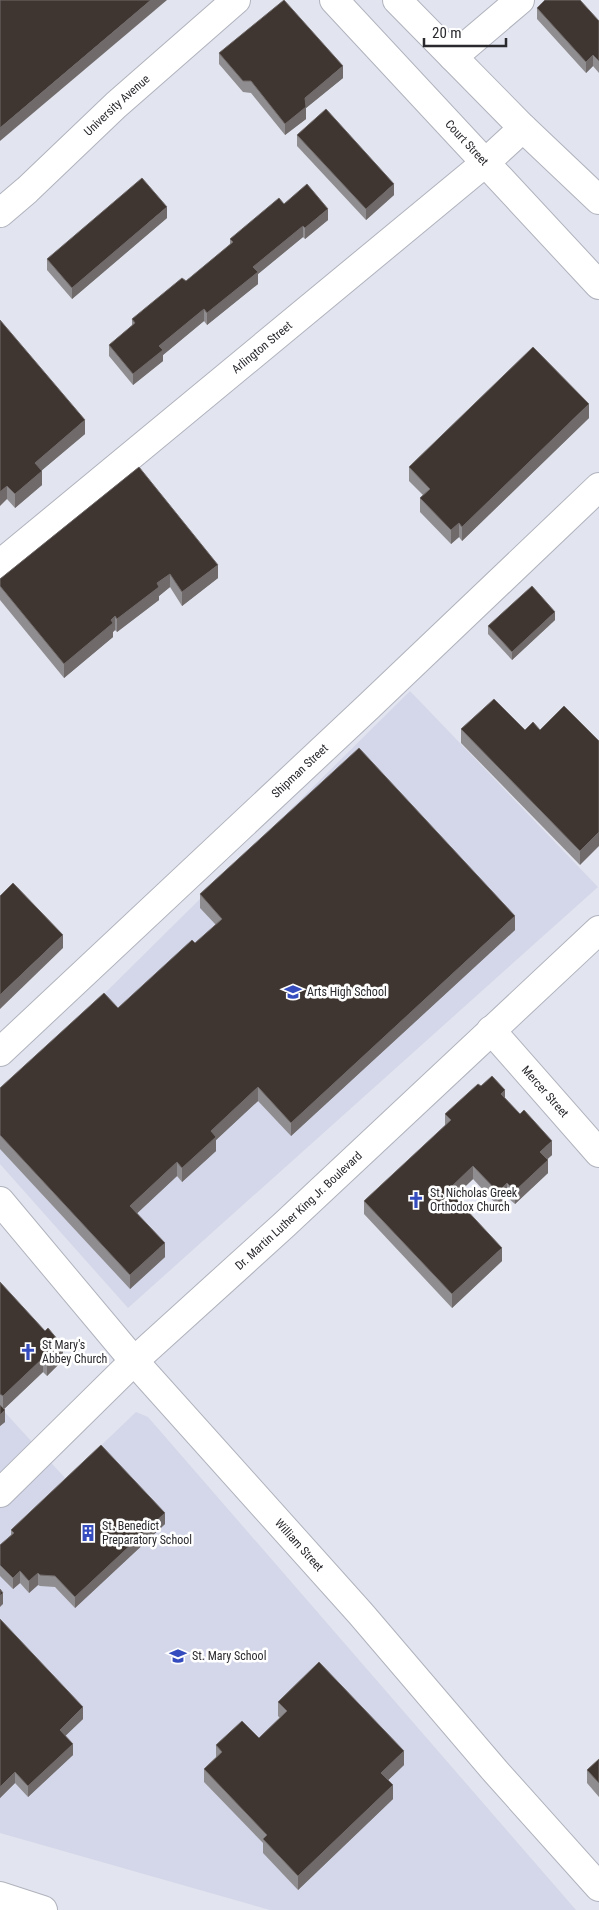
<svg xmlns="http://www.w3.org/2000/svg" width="599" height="1910" font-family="'Roboto Condensed',sans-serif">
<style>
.built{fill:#d4d7e9}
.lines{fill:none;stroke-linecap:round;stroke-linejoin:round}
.minor-casing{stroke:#b0b3bd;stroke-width:30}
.tertiary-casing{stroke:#b0b3bd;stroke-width:30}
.secondary-casing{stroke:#b0b3bd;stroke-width:30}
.primary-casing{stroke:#b0b3bd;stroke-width:30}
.minor{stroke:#fff;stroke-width:28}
.tertiary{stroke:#fff;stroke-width:28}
.secondary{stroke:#fff;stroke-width:28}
.primary{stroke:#fff;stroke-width:28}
.wall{fill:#908d90}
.shaded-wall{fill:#706a6a}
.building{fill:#3f3631;stroke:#706a6a}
.labels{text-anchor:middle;stroke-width:5;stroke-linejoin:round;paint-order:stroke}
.street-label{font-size:12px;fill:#29292e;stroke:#fff}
.poi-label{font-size:12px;fill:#29292e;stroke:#fff;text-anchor:start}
</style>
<rect width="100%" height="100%" fill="#e2e4ef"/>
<g class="built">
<polygon points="410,691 598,887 128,1308 0,1164 0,1097"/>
<polygon points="0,1407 66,1479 136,1412 148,1417 576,1910 270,1910 0,1833"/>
</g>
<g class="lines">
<g class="minor-casing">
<g id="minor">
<polyline points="453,57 520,0"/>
<path id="s1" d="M0,564L485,163L523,128"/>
<path id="s2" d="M491,1030L599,1153"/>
<path id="s3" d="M0,1052L368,707L599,487"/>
</g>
</g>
<g class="tertiary-casing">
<g id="tertiary">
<path id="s4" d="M334,0L599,285"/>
<polyline points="397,0 523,128 599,200"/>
<path id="s5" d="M0,1201L134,1361L361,1614L496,1772L599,1887"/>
<path id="s6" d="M0,1493L134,1361L284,1225L599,930"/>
</g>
</g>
<g class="secondary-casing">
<g id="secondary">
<path id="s7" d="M0,213L27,190L116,105L236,0"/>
</g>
</g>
<g class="primary-casing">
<polyline id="primary" points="0,1896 43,1910"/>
</g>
<use href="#minor" class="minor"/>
<use href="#tertiary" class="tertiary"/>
<use href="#secondary" class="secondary"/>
<use href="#primary" class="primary"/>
</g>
<g class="wall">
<polygon points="537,8 599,21 599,73 593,66 586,73 537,19"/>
<polygon points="219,53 343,78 306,108 306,119 285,135 251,93 243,92 219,64"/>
<polygon points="297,135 394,195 366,220 297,146"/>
<polygon points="284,204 328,220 305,239 303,237 258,274 258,284 207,325 204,321 163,355 163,361 133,385 109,356 109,345 132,326 132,319 186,281 230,245 230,239"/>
<polygon points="167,218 72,299 47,270 47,259"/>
<polygon points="0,320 85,434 41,471 42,485 15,508 7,499"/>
<polygon points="589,418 462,541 459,537 451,544 420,512 420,498 423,495 409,481 409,467"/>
<polygon points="139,467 218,578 182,606 170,587 159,596 159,600 117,632 115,630 113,632 113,637 64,678 0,600 0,579"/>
<polygon points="555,620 512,660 488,634 488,626"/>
<polygon points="461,729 540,730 599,741 580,865 461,743"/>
<polygon points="200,894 515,930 291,1136 258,1101 216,1140 216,1151 182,1182 177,1176 137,1213 165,1257 130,1289 0,1149 0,1088 118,1008 195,943 216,925 200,908"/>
<polygon points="481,1086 505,1098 552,1155 547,1159 548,1173 515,1204 507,1197 498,1206 473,1179 454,1197 502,1261 452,1308 364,1214 364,1201 445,1126 445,1114"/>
<polygon points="0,1282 63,1360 47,1376 43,1372 4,1409 5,1422 0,1426"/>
<polygon points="165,1524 75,1608 55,1587 40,1586 38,1585 29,1593 20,1583 13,1589 0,1576 0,1545 11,1535 11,1530"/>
<polygon points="0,1619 83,1719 65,1736 73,1755 28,1797 15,1783 0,1798"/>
<polygon points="278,1702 404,1765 388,1780 393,1799 298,1890 263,1853 263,1843 204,1782 204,1769 216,1758 216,1745 259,1738 280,1718 278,1716"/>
<polygon points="599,1759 599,1797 587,1783 587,1770"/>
</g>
<g class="shaded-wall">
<polygon points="151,0 167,0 0,141 0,128"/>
<polygon points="593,55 593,66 586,73 586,62"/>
<polygon points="343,66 343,78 306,108 306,119 285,135 285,124 305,98"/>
<polygon points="394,184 394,195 366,220 366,209"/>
<polygon points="167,207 167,218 72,299 72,288"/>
<polygon points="328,209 328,220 305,239 305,228"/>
<polygon points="303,226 303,237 258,274 258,284 207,325 207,313 253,267"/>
<polygon points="204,309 204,321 163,355 163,361 133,385 133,374 159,346"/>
<polygon points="589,404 589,418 462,541 462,527"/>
<polygon points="85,420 85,434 35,476 35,463"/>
<polygon points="42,471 42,485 15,508 15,494"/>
<polygon points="7,486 7,499 0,506 0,492"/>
<polygon points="459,523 459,537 451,544 451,530"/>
<polygon points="218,565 218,578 182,606 182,592"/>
<polygon points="170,574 170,587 159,596 159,600 117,632 117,619 157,583"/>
<polygon points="555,612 555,620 512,660 512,652"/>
<polygon points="115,616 115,630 113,632 113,637 64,678 64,664"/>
<polygon points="599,832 599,846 580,865 580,851"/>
<polygon points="515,916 515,930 291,1136 291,1123"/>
<polygon points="63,935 63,948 0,1009 0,995"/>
<polygon points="258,1087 258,1101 216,1140 216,1151 182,1182 182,1168 211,1131"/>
<polygon points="505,1090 505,1104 501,1094"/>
<polygon points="552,1141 552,1155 540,1166 540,1152"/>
<polygon points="548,1160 548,1173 515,1204 515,1191"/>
<polygon points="177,1162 177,1176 130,1220 130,1206"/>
<polygon points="473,1166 473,1179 448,1203 448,1190"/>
<polygon points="507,1183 507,1197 498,1206 498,1192"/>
<polygon points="165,1243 165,1257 130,1289 130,1275"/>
<polygon points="502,1248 502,1261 452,1308 452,1294"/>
<polygon points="63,1346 63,1360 47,1376 47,1362"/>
<polygon points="43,1358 43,1372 3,1410 3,1396"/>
<polygon points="5,1410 5,1422 0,1426 0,1415"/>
<polygon points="165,1513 165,1524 75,1608 75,1597"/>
<polygon points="20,1571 20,1583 13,1589 13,1578"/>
<polygon points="38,1573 38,1585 29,1593 29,1581"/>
<polygon points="3,1593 3,1604 0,1607 0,1596"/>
<polygon points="83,1707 83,1719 60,1741 60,1730"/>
<polygon points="73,1744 73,1755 28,1797 28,1786"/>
<polygon points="404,1751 404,1765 381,1787 381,1773"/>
<polygon points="15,1772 15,1783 0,1798 0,1787"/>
<polygon points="393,1785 393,1799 298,1890 298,1876"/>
</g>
<g class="building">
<polygon points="0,0 151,0 0,128"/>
<polygon points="284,0 343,66 305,98 306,107 285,124 251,81 243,81 219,53"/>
<polygon points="545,0 580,0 599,21 599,61 593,55 586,62 537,8"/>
<polygon points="326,109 394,184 366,209 297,135"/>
<polygon points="142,178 167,207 72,288 47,259"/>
<polygon points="307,184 328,209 305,228 303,226 253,267 258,272 207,313 204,309 159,346 163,350 133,374 109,345 135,323 132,319 182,278 186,281 233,242 230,239 279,198 284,204"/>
<polygon points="0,320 85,420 35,463 42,471 15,494 7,486 0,492"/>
<polygon points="533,347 589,404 462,527 459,523 451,530 420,498 430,489 409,467"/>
<polygon points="139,467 218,565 182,592 170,574 157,583 159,587 117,619 115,616 111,620 113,623 64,664 0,586 0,579"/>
<polygon points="532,586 555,612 512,652 488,626"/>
<polygon points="494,699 525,730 533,722 540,730 564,706 599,741 599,832 580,851 461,729"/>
<polygon points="359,748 515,916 291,1123 258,1087 211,1131 216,1137 182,1168 177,1162 130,1206 165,1243 130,1275 0,1135 0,1088 104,993 118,1008 192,940 195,943 222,919 200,894"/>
<polygon points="13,883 63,935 0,995 0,896"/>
<polygon points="492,1076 505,1090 501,1094 520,1114 524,1110 552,1141 540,1152 548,1160 515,1191 507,1183 498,1192 473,1166 448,1190 502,1248 452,1294 364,1201 451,1120 445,1114 478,1084 481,1086"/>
<polygon points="0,1282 45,1331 48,1328 63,1346 47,1362 43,1358 3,1396 0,1394"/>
<polygon points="0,1405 5,1410 0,1415"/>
<polygon points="101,1445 165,1513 75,1597 55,1576 40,1575 38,1573 29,1581 20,1571 13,1578 0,1565 0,1545 14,1533 11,1530"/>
<polygon points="0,1589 3,1593 0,1596"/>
<polygon points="0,1619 83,1707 60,1730 73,1744 28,1786 15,1772 0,1787"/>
<polygon points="319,1662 404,1751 381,1773 393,1785 298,1876 263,1839 267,1835 204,1769 222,1752 216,1745 242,1721 259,1738 287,1711 278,1702"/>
<polygon points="599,1759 599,1783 587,1770"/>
</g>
<defs>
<g id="school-bare" transform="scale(1.35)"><path d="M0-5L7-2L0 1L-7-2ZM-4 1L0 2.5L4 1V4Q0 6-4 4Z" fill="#344cbe" stroke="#fff" stroke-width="2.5" paint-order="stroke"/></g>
<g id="church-bare" transform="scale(1.35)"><path d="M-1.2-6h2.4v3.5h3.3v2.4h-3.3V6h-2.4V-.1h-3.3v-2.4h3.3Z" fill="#344cbe" stroke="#fff" stroke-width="2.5" paint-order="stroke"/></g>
<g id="building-bare" transform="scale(1.35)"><path d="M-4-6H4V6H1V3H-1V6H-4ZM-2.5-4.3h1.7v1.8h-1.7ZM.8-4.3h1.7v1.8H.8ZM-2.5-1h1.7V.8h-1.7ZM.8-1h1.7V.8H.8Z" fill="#344cbe" stroke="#fff" stroke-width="2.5" paint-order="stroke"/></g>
</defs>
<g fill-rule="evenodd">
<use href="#school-bare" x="293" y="992"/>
<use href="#church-bare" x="416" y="1200"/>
<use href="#church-bare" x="28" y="1352"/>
<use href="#building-bare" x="88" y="1533"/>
<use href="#school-bare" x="178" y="1656"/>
</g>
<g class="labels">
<g class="street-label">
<text dy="4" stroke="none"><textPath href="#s7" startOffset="159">University Avenue</textPath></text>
<text dy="4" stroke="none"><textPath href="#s4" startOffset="195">Court Street</textPath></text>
<text dy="4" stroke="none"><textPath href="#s1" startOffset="340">Arlington Street</textPath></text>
<text dy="4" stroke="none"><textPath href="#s3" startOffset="411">Shipman Street</textPath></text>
<text dy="4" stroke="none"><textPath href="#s2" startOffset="82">Mercer Street</textPath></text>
<text dy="4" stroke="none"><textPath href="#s6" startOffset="411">Dr. Martin Luther King Jr. Boulevard</textPath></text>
<text dy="4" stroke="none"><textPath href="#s5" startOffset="456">William Street</textPath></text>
</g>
<g class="poi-label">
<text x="307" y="996">Arts High School</text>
<text x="430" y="1197">St. Nicholas Greek<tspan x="430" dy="14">Orthodox Church</tspan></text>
<text x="42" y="1349">St Mary's<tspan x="42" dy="14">Abbey Church</tspan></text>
<text x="102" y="1530">St. Benedict<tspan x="102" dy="14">Preparatory School</tspan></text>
<text x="192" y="1660">St. Mary School</text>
</g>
</g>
<path d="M424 38v8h82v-8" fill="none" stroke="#29292e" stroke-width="2.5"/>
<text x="432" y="38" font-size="15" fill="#29292e" stroke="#ffffff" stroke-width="4" paint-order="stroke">20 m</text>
</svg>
